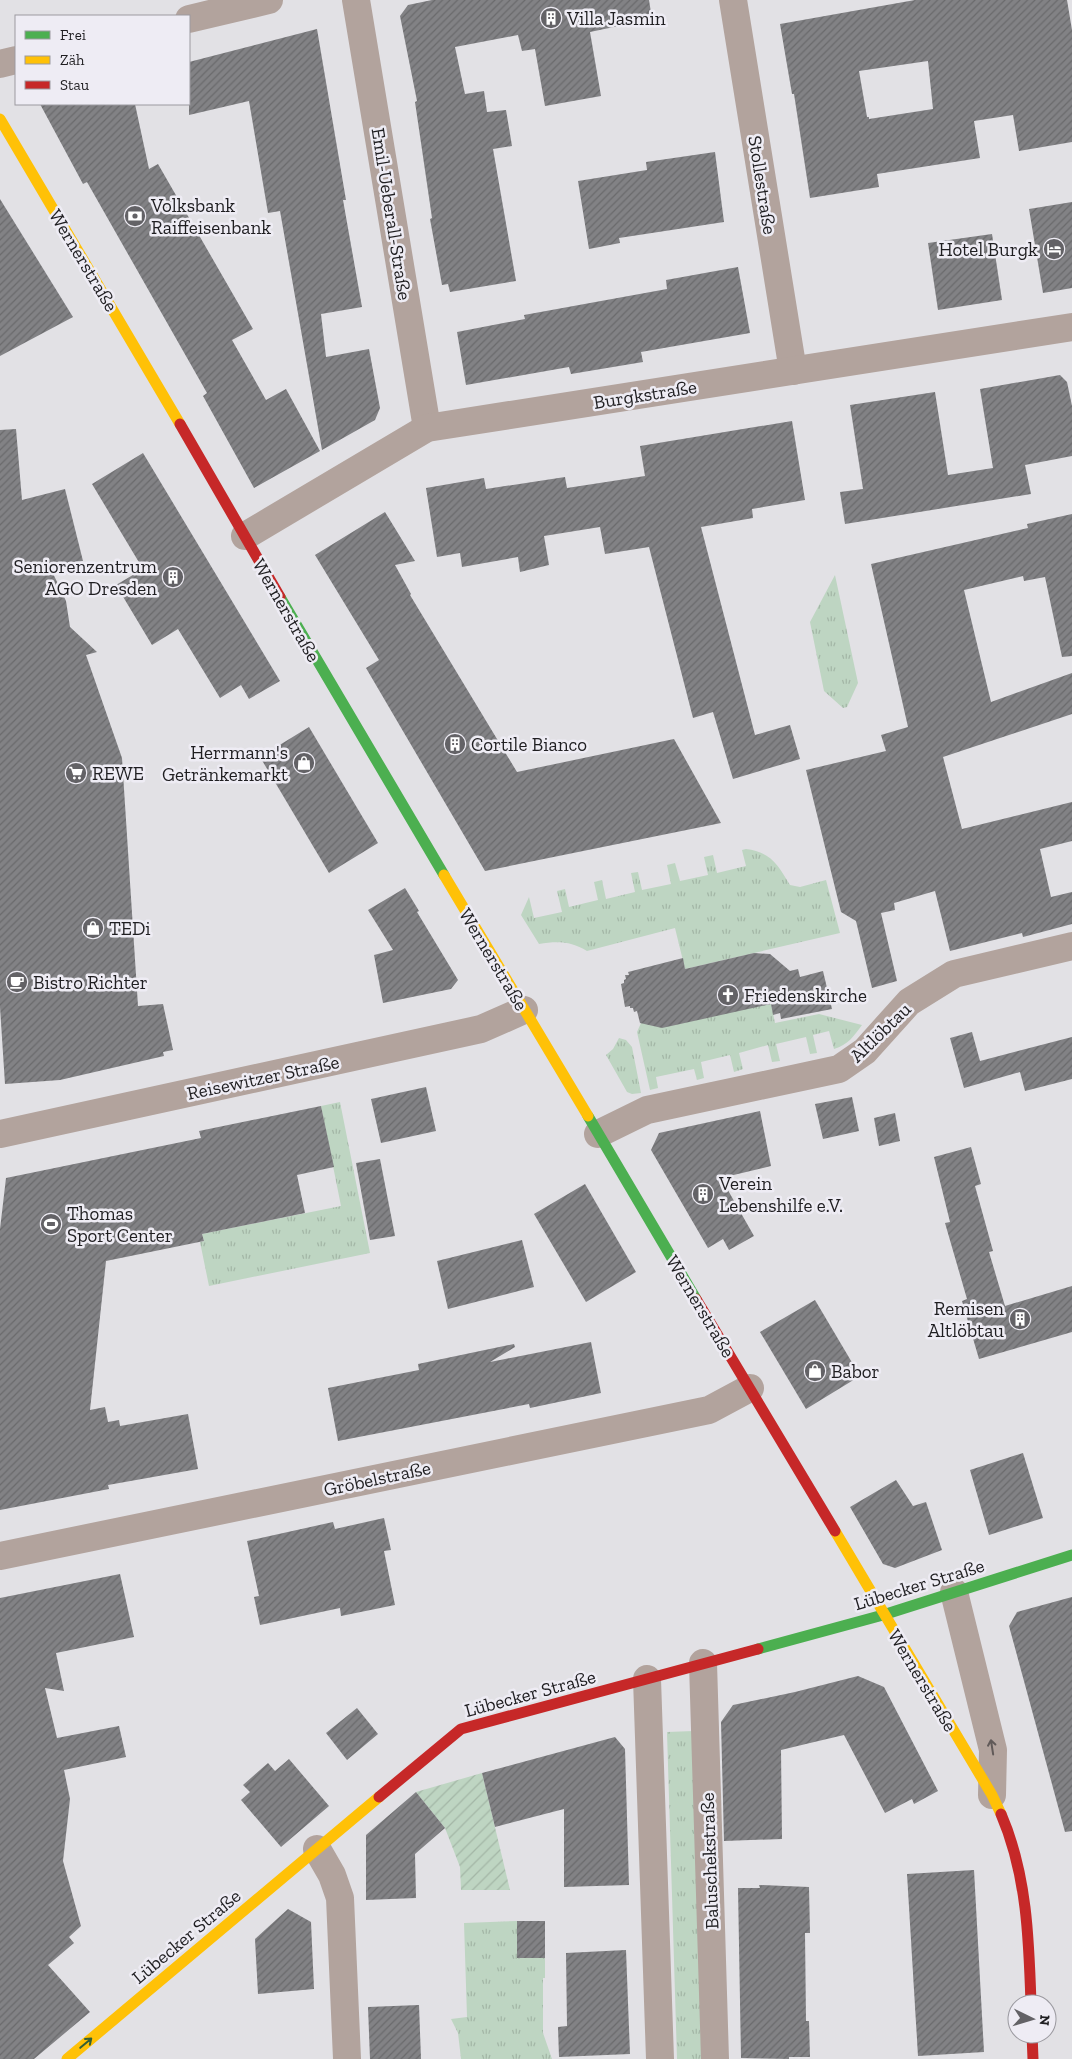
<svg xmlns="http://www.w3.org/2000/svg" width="1072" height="2059" font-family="'Zilla Slab',serif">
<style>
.grass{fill:url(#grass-tufts)}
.garden{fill:url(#garden-furrows)}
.building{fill:url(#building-hatch);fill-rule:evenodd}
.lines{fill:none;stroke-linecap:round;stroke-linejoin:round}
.street{stroke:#b2a39d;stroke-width:28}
.fast{stroke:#4caf50;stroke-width:11}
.slow{stroke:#ffc107;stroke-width:11}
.jam{stroke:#c62828;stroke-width:11}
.oneway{stroke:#615a59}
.oneway2{stroke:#335f36}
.labels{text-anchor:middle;stroke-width:5;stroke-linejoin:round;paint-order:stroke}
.poi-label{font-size:19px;fill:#1f1e21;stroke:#eeecf4;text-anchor:start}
.street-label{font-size:19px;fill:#1f1e21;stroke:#eeecf4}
</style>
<defs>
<pattern id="grass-tufts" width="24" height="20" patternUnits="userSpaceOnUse" patternTransform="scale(1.25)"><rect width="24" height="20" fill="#bed5c2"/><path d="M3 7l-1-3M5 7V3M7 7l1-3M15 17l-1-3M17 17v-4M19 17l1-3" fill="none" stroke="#a3b6a6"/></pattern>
<pattern id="garden-furrows" width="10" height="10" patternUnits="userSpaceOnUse" patternTransform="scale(1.25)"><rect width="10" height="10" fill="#bed5c2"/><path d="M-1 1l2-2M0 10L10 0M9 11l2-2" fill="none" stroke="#a3b6a6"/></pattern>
<pattern id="building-hatch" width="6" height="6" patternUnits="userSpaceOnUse" patternTransform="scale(1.25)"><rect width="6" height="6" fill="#828285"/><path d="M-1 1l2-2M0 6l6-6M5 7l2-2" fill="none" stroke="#6a6a6c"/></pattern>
</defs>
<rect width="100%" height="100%" fill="#e2e1e5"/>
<g class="grass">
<polygon points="835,575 858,683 847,707 843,708 824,691 810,622"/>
<path d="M746,849C771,852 778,865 790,885L800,887L826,880L840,933L685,969L675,928L587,951C571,941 557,941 539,944L521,915L529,897L534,918L562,912L557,891L565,889L569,907L598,900L594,882L602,880L606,899L635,892L631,873L638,872L642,890L671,884L667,865L675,863L680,881L708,875L704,857L713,855L717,873L746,866L742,850Z"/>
<path d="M771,1004L775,1023L819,1014L862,1025C854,1036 848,1045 834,1049L829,1031L813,1035L817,1053L810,1054L806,1037L776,1044L780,1061L772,1062L768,1045L739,1053L743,1069L734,1072L730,1055L701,1062L704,1078L697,1080L694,1069L656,1077L658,1088L650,1090L637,1032L641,1023Z"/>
<polygon points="619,1038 626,1040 632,1047 641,1093 632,1094 627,1092 606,1055 613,1049"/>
<polygon points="340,1102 370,1253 209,1286 200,1242 204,1241 202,1234 341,1206 321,1106"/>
<polygon points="694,1731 704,2059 677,2059 667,1732"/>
<polygon points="517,1921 518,1958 545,1958 545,1978 543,1978 543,2033 552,2059 461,2059 458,2033 451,2019 467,2017 464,1923"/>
</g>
<polygon class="garden" points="482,1773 510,1890 461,1890 460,1867 445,1828 416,1792"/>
<g class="building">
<polygon points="432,0 649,0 652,19 590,32 601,96 545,106 535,49 522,51 518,35 455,47 465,94 484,91 487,112 506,110 512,146 493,149 516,281 450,292 448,284 442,285 430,219 432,218 415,102 417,101 400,16 408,5"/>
<path d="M915,0H1067L1072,30V142L1019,151L1013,115L974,121L980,158L877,174L879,187L810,198L794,94H792L780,24ZM928,61L933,109L869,119V117H867L859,71Z"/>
<polygon points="317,29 346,200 343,200 362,307 321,314 326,357 369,349 380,408 375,420 322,450 280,211 268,213 249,101 189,115 189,62"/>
<polygon points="40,104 135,104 149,169 158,164 253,329 232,340 266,400 286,389 320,451 254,488 203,396 207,393 87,182 83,184"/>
<polygon points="715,152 724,222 619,238 620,243 589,249 578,181 647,170 646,162"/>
<polygon points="0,199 73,317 0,356"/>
<polygon points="1072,202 1072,288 1043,293 1029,209"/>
<polygon points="992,234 1002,300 938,310 928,243"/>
<polygon points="738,267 750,333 641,352 643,362 571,374 569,367 466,385 457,332 525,319 524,315 667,289 666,280"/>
<polygon points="1060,375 1067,382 1072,406 1072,456 1025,465 1031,494 845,524 840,492 863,489 850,405 935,392 948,475 993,468 980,389"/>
<polygon points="792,421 805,500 752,509 753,518 701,527 755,735 790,725 800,759 733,779 713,712 693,718 649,547 605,554 600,527 544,536 549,565 520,572 518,557 462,567 460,553 437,557 426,488 484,478 486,489 565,477 567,488 645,476 640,446"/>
<polygon points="16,429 22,500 65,489 83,561 49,565 66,601 70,627 97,652 86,655 122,758 138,1006 163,1004 173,1050 163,1052 164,1056 60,1080 5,1084 0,1007 0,430"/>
<polygon points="143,453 280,681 249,699 241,685 220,698 178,629 152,645 116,585 143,569 92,484"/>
<polygon points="385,512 415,561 395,565 411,594 410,595 517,772 674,739 721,823 485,871 366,668 379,660 315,555"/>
<polygon points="1072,514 1072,656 1062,657 1045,577 1024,581 1023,576 964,590 991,702 1072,673 1072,714 943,757 962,829 1072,802 1072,841 1040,849 1051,897 1072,892 1072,924 1023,937 1022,933 950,951 935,891 894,903 895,910 881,913 897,981 872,988 856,921 841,912 806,770 886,751 881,735 908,727 871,564 1028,528 1027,524"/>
<polygon points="309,727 378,843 329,873 260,757"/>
<polygon points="405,888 419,911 417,912 458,980 451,989 383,1003 374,955 393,950 368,910"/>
<polygon points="754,953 770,954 790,971 798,969 800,977 823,971 832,1009 781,1019 780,1013 773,1015 771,1004 662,1028 640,1023 637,1011 634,1012 633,1008 630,1008 630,1006 625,1007 621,984 624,983 624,980 626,979 625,975 629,975 628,972 683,958 685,969"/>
<polygon points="972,1032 980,1061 1072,1037 1072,1079 1025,1091 1020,1072 964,1088 950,1038"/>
<polygon points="426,1087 436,1131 381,1143 371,1099"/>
<polygon points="852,1097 859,1131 823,1139 815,1104"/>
<polygon points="321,1106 334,1167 297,1175 305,1213 202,1234 204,1241 106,1261 90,1410 105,1407 108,1422 119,1420 120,1426 188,1414 198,1469 108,1485 109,1489 0,1510 0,1229 6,1178 201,1138 199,1131"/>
<polygon points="760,1111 771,1166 721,1178 754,1236 729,1250 723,1239 708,1248 651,1150 659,1133"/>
<polygon points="895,1113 900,1141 879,1146 874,1118"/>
<polygon points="971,1147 981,1184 975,1186 993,1251 989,1252 1005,1306 1072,1286 1072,1332 979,1359 962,1301 967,1299 945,1223 950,1222 934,1157"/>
<polygon points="380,1159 395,1236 370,1240 356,1163"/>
<polygon points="585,1184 636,1272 586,1302 534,1214"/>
<polygon points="522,1240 534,1287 448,1309 437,1261"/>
<polygon points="815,1300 860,1376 806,1409 760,1332"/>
<polygon points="591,1342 601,1393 530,1408 529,1404 338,1441 328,1388 419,1370 418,1364 514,1344 515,1347 490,1362"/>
<polygon points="1023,1453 1043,1518 989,1535 970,1470"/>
<polygon points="896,1480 913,1506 926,1502 942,1550 895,1568 883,1564 850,1507"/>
<polygon points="384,1518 391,1550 384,1551 395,1605 341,1616 340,1608 260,1625 254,1597 259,1596 247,1541 333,1522 335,1529"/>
<polygon points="120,1574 134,1637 56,1653 64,1691 45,1688 57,1738 119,1726 126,1757 64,1770 70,1799 63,1861 81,1926 69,1937 74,1943 48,1965 90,2012 34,2059 0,2059 0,1598"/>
<polygon points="1072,1597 1072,1831 1065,1832 1009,1626 1017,1612"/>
<polygon points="858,1676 884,1687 938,1791 914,1804 912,1799 885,1813 844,1735 810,1743 781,1750 782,1839 724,1841 721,1722 733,1705 795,1692"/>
<polygon points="357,1708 378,1734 347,1760 326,1733"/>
<polygon points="615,1737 625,1749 629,1885 564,1887 564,1809 495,1827 482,1773"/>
<polygon points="289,1759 329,1806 281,1847 241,1800 250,1792 243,1785 268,1763 275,1771"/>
<polygon points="416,1792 445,1828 415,1854 416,1898 366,1900 366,1835"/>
<polygon points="974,1870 984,2052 918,2056 907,1874"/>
<polygon points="759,1885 809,1887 810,1933 805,1933 806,2021 809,2021 810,2057 789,2057 789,2059 741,2058 738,1888 760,1888"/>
<polygon points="288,1909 311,1922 314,1989 258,1994 255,1939"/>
<rect x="517" y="1921" width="28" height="37"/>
<polygon points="626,1950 630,2054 559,2057 558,2027 567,2026 566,1953"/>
<polygon points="419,2005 421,2059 370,2059 368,2007"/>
</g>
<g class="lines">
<g class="street">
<polyline points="356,0 427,428"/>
<polyline points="733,0 793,371"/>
<polyline points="189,19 269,0"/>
<polyline points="0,64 16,60"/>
<polyline points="245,536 427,428 1072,327"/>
<polyline points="0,1134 481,1029 524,1010"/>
<polyline points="598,1134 647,1110 839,1069 865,1051 909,1002 954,974 1072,946"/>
<polyline points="0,1556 709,1410 750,1388"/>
<polyline points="954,1592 993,1750 992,1795"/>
<polyline points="703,1663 715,2059"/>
<polyline points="647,1679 660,2059"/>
<polyline points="317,1849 332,1875 340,1898 347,2059"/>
</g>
<g class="fast">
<polyline points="280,597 444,875"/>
<polyline points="588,1116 696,1299"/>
<polyline points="758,1649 883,1615 1072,1555"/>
</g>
<g class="slow">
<polyline points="0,119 180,424"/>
<polyline points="444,875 588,1116"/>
<polyline points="835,1531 992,1795 1001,1814"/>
<polyline points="67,2059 379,1797"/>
</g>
<g class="jam">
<polyline points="180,424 280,597"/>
<polyline points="696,1299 835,1531"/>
<polyline points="379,1797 461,1729 758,1649"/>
<path d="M1001,1814C1027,1874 1029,1940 1031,2004"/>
<polyline points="1032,2034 1033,2059"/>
</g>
</g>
<defs><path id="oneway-shaft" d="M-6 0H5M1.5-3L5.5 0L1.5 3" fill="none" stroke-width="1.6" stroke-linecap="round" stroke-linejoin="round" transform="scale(1.25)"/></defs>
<use class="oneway" href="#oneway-shaft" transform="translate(992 1747) rotate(-99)"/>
<use class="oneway2" href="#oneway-shaft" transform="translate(86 2043) rotate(-40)"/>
<defs>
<g id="building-disc" transform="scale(1.125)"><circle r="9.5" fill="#636266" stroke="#eeecf4"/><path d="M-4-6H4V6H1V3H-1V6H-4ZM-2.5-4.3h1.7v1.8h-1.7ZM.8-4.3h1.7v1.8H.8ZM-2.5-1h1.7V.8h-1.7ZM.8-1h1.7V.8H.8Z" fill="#fff"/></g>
<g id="bank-disc" transform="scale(1.125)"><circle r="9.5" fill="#636266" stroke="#eeecf4"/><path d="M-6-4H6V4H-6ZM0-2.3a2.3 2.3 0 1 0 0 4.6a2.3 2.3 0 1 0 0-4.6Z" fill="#fff"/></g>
<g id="hotel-disc" transform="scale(1.125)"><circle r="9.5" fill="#636266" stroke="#eeecf4"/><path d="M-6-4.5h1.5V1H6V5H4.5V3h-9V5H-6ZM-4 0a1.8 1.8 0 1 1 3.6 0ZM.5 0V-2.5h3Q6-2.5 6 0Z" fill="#fff"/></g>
<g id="shop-disc" transform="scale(1.125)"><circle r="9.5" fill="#636266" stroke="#eeecf4"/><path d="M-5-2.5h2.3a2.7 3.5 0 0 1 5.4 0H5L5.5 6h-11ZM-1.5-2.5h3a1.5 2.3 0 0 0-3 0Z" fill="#fff"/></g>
<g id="supermarket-disc" transform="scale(1.125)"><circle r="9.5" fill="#636266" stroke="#eeecf4"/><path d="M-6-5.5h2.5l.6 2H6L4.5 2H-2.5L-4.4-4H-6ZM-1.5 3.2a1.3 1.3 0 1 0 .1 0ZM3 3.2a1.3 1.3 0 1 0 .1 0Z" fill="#fff"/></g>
<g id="cafe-disc" transform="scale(1.125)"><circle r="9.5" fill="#636266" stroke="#eeecf4"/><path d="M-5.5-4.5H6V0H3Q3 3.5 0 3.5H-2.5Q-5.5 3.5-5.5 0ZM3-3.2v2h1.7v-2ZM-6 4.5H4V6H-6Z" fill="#fff"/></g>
<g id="church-disc" transform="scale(1.125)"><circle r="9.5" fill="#636266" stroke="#eeecf4"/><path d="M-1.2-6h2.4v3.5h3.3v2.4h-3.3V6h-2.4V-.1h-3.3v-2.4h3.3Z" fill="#fff"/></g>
<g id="stadium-disc" transform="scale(1.125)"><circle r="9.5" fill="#636266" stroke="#eeecf4"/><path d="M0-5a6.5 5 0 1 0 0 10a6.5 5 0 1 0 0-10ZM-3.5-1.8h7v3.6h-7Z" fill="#fff"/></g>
</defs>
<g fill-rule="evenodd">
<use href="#building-disc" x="551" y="18"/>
<use href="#bank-disc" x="135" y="216"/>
<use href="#hotel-disc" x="1054" y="249"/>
<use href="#building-disc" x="173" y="577"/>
<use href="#building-disc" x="455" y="744"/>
<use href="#shop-disc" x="304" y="763"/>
<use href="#supermarket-disc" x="76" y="773"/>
<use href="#shop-disc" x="93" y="928"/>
<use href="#cafe-disc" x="17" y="982"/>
<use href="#church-disc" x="728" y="995"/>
<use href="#building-disc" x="703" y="1194"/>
<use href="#stadium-disc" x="51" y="1224"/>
<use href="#building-disc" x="1020" y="1319"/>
<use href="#shop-disc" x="815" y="1371"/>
</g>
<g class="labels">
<g class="poi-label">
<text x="567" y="25">Villa Jasmin</text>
<text x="151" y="212">Volksbank<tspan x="151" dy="22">Raiffeisenbank</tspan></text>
<text x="1038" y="256" text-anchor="end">Hotel Burgk</text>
<text x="157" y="573" text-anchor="end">Seniorenzentrum<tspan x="157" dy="22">AGO Dresden</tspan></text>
<text x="471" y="751">Cortile Bianco</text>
<text x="288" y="759" text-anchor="end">Herrmann's<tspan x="288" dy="22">Getränkemarkt</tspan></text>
<text x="92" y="780">REWE</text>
<text x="109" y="935">TEDi</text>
<text x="33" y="989">Bistro Richter</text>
<text x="744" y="1002">Friedenskirche</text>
<text x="719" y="1190">Verein<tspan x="719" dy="22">Lebenshilfe e.V.</tspan></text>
<text x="67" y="1220">Thomas<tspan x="67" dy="22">Sport Center</tspan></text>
<text x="1004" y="1315" text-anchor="end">Remisen<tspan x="1004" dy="22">Altlöbtau</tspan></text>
<text x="831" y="1378">Babor</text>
</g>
<g class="street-label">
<text transform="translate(763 185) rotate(81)" y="7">Stollestraße</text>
<text transform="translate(392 214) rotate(81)" y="7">Emil-Ueberall-Straße</text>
<text transform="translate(84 260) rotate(59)" y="7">Wernerstraße</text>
<text transform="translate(645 394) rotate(-9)" y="7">Burgkstraße</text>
<text transform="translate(287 610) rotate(60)" y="7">Wernerstraße</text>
<text transform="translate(494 959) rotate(59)" y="7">Wernerstraße</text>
<text transform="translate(880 1032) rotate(-44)" y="7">Altlöbtau</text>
<text transform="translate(263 1077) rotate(-12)" y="7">Reisewitzer Straße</text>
<text transform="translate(701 1306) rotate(59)" y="7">Wernerstraße</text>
<text transform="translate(377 1478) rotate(-12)" y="7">Gröbelstraße</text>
<text transform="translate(919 1584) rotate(-17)" y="7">Lübecker Straße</text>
<text transform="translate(923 1680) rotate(59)" y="7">Wernerstraße</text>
<text transform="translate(530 1693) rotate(-15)" y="7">Lübecker Straße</text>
<text transform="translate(709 1861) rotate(-92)" y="7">Baluschekstraße</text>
<text transform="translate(186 1936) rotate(-40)" y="7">Lübecker Straße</text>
</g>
</g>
<rect x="15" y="15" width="175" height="90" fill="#eeecf4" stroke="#9b9aa0"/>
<rect x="25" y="31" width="25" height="8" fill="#4caf50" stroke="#9b9aa0"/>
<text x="60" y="40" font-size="15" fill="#1f1e21">Frei</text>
<rect x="25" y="56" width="25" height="8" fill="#ffc107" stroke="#9b9aa0"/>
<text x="60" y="65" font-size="15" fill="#1f1e21">Zäh</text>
<rect x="25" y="81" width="25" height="8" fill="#c62828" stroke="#9b9aa0"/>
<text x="60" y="90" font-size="15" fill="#1f1e21">Stau</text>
<g transform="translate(1032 2019) rotate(95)"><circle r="24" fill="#eeecf4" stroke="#9b9aa0"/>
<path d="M0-4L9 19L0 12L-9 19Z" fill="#636266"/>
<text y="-8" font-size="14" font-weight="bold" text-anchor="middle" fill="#1f1e21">N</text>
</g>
</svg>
